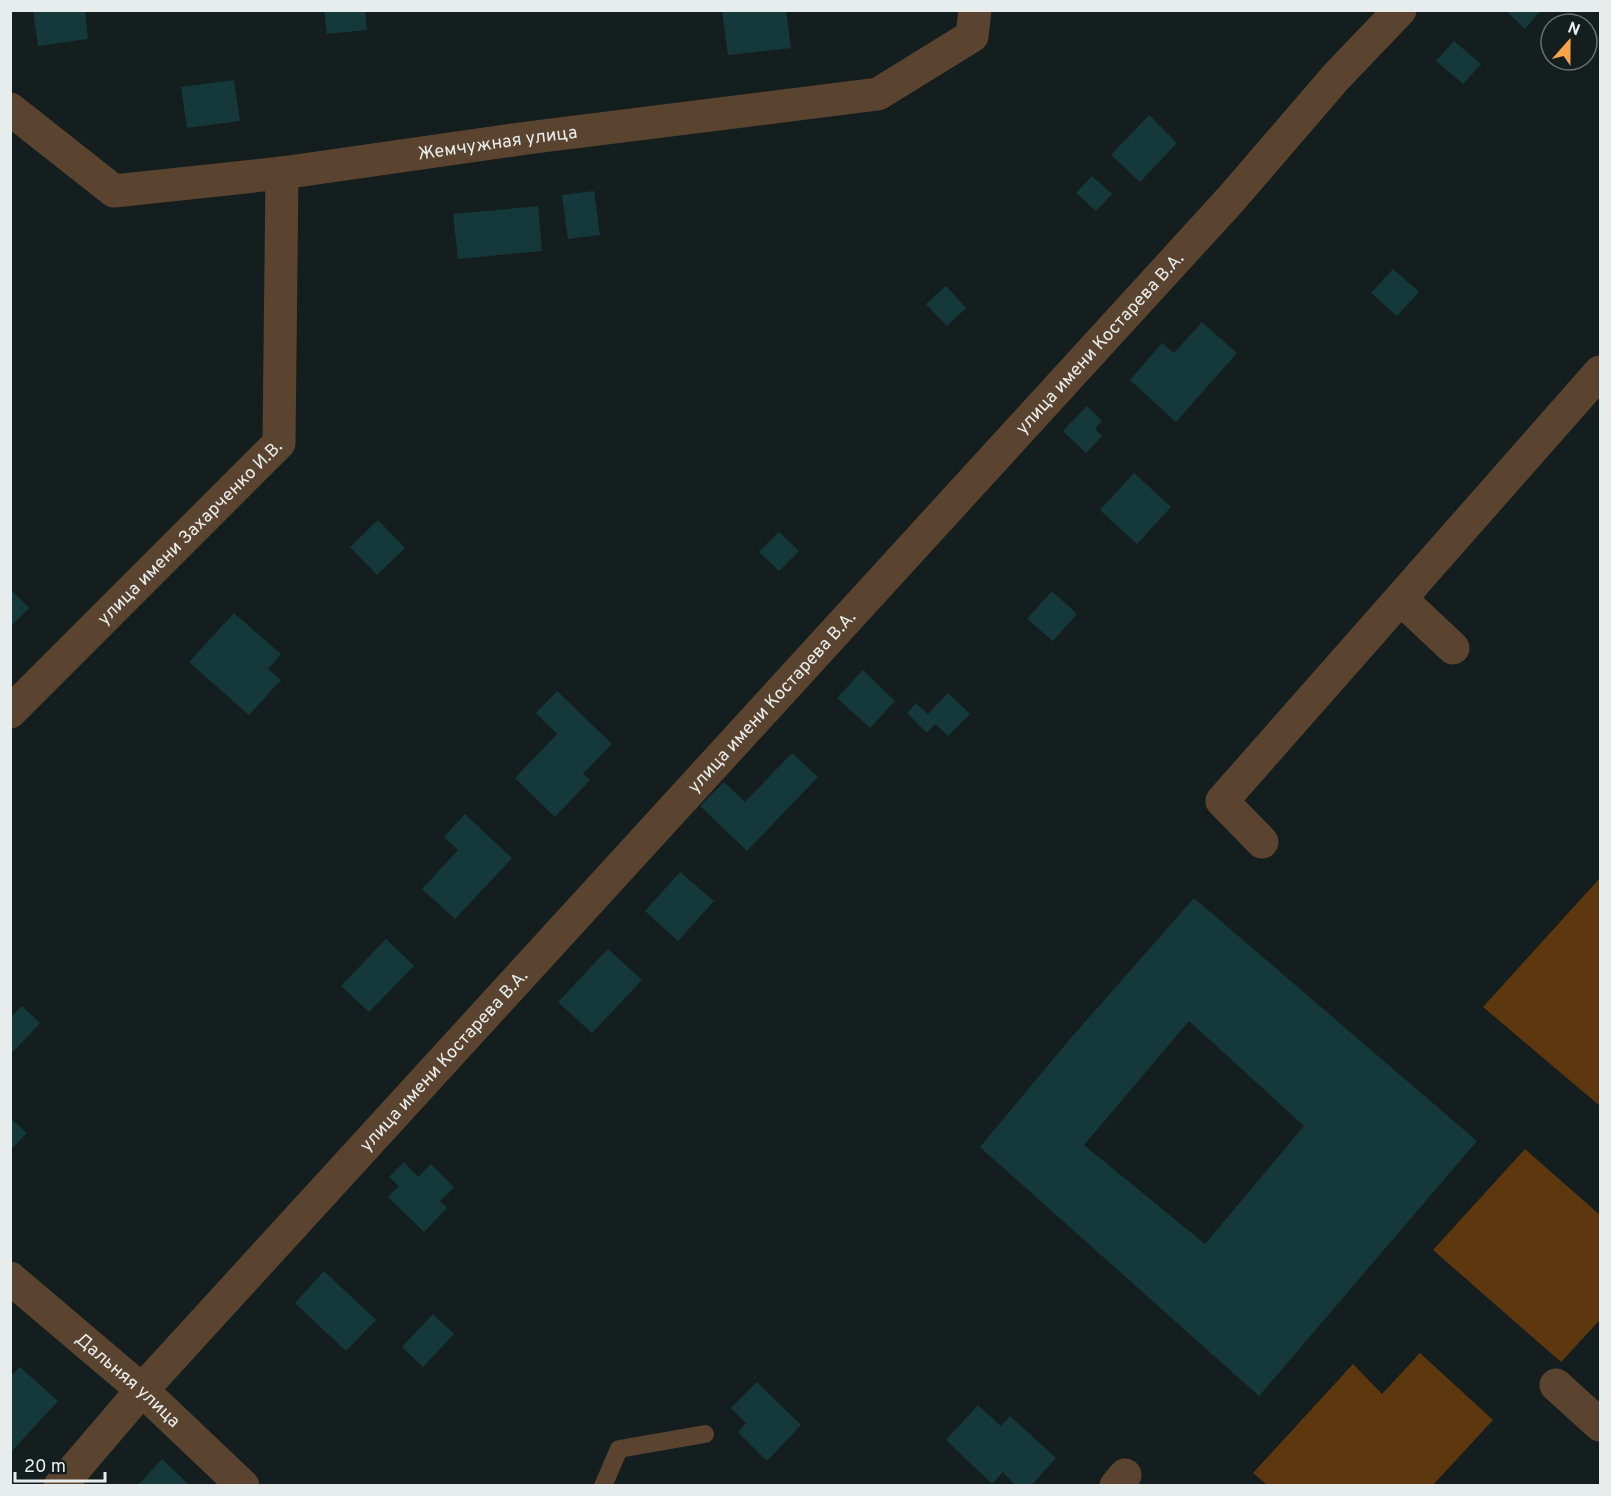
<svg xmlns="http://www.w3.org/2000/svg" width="1611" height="1496" font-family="Overpass,sans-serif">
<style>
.green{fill:#5d370d}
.building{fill:#15383b;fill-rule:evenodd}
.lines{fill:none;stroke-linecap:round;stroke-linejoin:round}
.service{stroke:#5b442f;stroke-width:18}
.minor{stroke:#5b442f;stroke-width:33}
.labels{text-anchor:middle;stroke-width:4.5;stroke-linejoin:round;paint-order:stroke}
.street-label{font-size:18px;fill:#e7eded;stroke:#141e1e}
</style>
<rect width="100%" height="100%" fill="#141e1e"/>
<g class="green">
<polygon points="1600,878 1600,1106 1483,1007"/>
<polygon points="1525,1149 1600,1215 1600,1320 1561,1362 1433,1250"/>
<polygon points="1420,1353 1493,1420 1433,1485 1267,1485 1253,1473 1353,1364 1382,1394"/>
</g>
<g class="building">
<polygon points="40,10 85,10 88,39 38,46 33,11"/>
<polygon points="324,10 365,10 367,30 327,34"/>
<polygon points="722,10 786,10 791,48 728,55"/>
<polygon points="1505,10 1541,10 1525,29"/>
<polygon points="1454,41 1481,64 1463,84 1436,61"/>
<polygon points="234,80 240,121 187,128 181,87"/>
<polygon points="1149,115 1177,143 1140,182 1111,155"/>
<polygon points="1092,176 1112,194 1096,211 1076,193"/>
<polygon points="594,191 600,235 568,239 562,195"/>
<polygon points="538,206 542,251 458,259 453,214"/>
<polygon points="1393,269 1419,292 1397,316 1371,293"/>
<polygon points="946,286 966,308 947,326 926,304"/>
<polygon points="1202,322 1237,353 1176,422 1130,380 1162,343 1174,353"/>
<polygon points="1087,406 1102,421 1095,429 1102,436 1086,453 1063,431"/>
<polygon points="1134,473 1171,507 1137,544 1100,510"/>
<polygon points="378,520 405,548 377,575 350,547"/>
<polygon points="779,532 799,551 779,571 759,552"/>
<polygon points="10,589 29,608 10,627"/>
<polygon points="1052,591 1077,614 1053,641 1027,619"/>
<polygon points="234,613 281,654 268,669 281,680 249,715 189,662"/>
<polygon points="863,670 895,701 870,728 837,698"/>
<polygon points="557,691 612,744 583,774 590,780 555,817 515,778 557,734 536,713"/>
<polygon points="948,693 970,714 948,736 935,724 927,733 907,713 916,703 928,714"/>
<polygon points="792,753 818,777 747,851 700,806 724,782 745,802"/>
<polygon points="465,814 512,858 455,919 422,889 458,850 444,837"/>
<polygon points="680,872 714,901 678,941 645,911"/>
<path d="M1194,898L1477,1141L1259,1396L980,1147L1070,1039ZM1189,1021L1304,1126L1205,1244L1084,1145Z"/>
<polygon points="386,939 414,966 369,1012 341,986"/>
<polygon points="608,949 642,980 592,1033 558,1002"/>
<polygon points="22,1006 40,1023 13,1052 10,1050 10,1018"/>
<polygon points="10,1118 27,1133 10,1151"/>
<polygon points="404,1162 418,1177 431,1164 454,1187 440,1201 447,1208 424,1232 388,1197 399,1186 389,1177"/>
<polygon points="324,1271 376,1320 346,1351 295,1303"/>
<polygon points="433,1314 454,1334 423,1367 402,1347"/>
<polygon points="20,1367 58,1401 10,1453 10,1377"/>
<polygon points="757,1382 801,1425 767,1461 738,1432 746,1423 731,1408"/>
<polygon points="978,1405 1001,1426 1010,1416 1056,1458 1031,1486 1016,1486 1003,1472 992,1484 946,1440"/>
<polygon points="162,1459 190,1486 137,1486"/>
</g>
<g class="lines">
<polyline class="service" points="603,1486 619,1449 705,1434"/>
<g class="minor">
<path id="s1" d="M10,109L114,191L282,173L527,138L878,94L972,36L975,10"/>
<polyline points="1401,599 1453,648"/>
<path id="s2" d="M10,712L279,443L282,173"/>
<polyline points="1262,842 1222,801 1600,372"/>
<path id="s3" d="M10,1278L142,1390L243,1486"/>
<polyline points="1556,1385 1600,1425"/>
<path id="s4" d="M60,1486L142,1390L1231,199L1336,77L1400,10"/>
<polyline points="1116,1486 1125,1475"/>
</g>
</g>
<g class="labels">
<g class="street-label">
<text dy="6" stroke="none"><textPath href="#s1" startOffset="519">Жемчужная улица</textPath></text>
<text dy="6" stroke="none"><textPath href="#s4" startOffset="1545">улица имени Костарева В.А.</textPath></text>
<text dy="6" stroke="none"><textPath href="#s2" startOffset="254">улица имени Захарченко И.В.</textPath></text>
<text dy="6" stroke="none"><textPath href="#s4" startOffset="1059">улица имени Костарева В.А.</textPath></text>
<text dy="6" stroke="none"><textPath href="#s4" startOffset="573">улица имени Костарева В.А.</textPath></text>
<text dy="6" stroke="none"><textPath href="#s3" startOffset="156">Дальняя улица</textPath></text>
</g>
</g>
<rect width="1611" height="1496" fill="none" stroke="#e7eded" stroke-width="24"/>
<g transform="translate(1569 42) rotate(21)"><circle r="28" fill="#141e1e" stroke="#687171" stroke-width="1.5"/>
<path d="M0-4.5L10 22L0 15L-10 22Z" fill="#f7a149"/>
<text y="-9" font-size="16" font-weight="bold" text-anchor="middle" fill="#e7eded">N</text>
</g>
<path d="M15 1472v9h90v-9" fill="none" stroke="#e7eded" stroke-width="3"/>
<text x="24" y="1472" font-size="18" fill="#e7eded" stroke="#141e1e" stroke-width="4.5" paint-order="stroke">20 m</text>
</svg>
